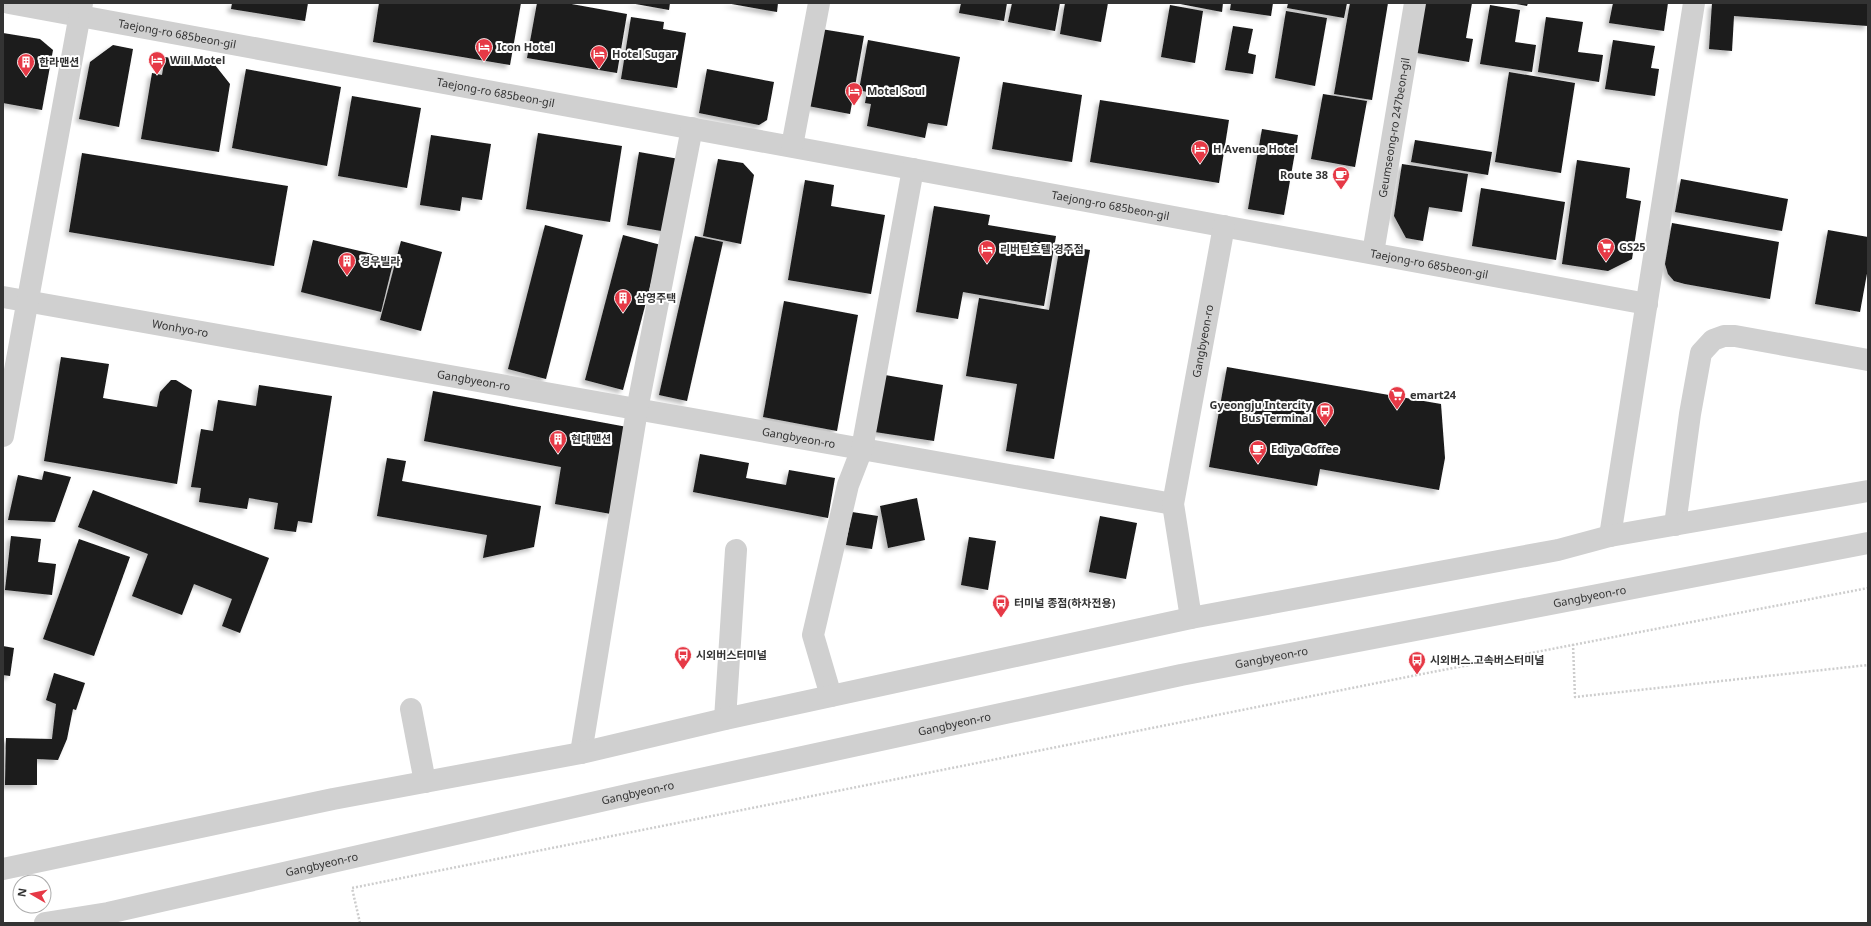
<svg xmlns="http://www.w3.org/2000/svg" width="1871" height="926" font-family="'Noto Sans','Noto Sans KR',sans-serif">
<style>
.building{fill:#1a1a1a;filter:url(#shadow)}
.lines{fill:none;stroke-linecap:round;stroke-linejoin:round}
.path{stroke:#cdcdcd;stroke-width:2.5;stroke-dasharray:2 2;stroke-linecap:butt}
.minor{stroke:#d0d0d0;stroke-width:22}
.labels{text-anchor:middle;stroke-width:4;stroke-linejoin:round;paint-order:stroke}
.street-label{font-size:11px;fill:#333;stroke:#fff}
.poi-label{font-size:11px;font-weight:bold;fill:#333;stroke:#fff;text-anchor:start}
</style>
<defs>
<filter id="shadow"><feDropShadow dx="-3.5" dy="3.5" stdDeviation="2" flood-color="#0004"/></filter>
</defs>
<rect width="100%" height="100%" fill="#fff"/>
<g class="building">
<polygon points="232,3 308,3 305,21 231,9"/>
<polygon points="379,3 521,3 510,65 373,42"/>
<polygon points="537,3 566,3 627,14 617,73 527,58"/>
<polygon points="630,3 670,3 669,10"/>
<polygon points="726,3 778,3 777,12"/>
<polygon points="961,3 1007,3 1004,21 959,13"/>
<polygon points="1012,3 1060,3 1055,31 1008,22"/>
<polygon points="1065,3 1108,3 1101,42 1060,34"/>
<polygon points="1175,3 1223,3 1222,12"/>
<polygon points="1231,3 1273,3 1271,16 1230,10"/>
<polygon points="1288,3 1347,3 1344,18 1287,8"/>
<polygon points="1350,3 1388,3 1372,100 1334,94"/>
<polygon points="1425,3 1472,3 1466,38 1473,39 1469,62 1417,53"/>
<polygon points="1511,3 1528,3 1527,6"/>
<polygon points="1613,3 1668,3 1664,31 1609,23"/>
<polygon points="1712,3 1868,3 1868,26 1734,16 1732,51 1709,49"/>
<polygon points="1170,5 1203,11 1195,63 1161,57"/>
<polygon points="1490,5 1520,10 1515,42 1536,45 1532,72 1480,64"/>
<polygon points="1286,11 1327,18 1315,86 1275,78"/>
<polygon points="631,17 664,22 663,29 686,33 677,88 621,79"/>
<polygon points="1546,17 1583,22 1578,52 1603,55 1599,82 1538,72"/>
<polygon points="1233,26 1253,29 1248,53 1256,55 1253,74 1225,70"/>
<polygon points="821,29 864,36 850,114 808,106"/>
<polygon points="3,33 40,39 53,50 42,110 3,103"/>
<polygon points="868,40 960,57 947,126 928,123 925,138 867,126 871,104 865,103 867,92 859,90"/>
<polygon points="1613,40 1655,46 1651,68 1659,69 1655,96 1605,89"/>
<polygon points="113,45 133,49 119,127 79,119 90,62"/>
<polygon points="165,57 215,65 230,84 219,152 141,139 152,73 162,75"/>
<polygon points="246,69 341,87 327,166 232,148"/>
<polygon points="707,69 774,82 767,120 759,125 699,113"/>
<polygon points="1509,72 1575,83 1561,173 1495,162"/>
<polygon points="1003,82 1082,95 1072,162 992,149"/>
<polygon points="1323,94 1367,101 1355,167 1311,159"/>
<polygon points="352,96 421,108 407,188 338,176"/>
<polygon points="1100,100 1229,120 1219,183 1090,162"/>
<polygon points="1262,129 1298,135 1284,215 1248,209"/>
<polygon points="538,133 622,146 610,222 526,209"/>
<polygon points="431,135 491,144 482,200 462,197 460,211 420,205"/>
<polygon points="1415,140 1492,152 1488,175 1411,162"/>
<polygon points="639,152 679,159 667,232 627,225"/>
<polygon points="82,153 288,186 274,266 69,232"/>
<polygon points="718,159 743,163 754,175 741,244 703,236"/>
<polygon points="1577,160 1630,168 1626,198 1641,201 1632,259 1608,271 1562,264"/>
<polygon points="1402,164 1468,174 1462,212 1429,207 1423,241 1406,238 1394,216"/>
<polygon points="1681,179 1788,199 1782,231 1675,212"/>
<polygon points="805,180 834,185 831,206 885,215 871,294 788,280"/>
<polygon points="1481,188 1565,202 1556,260 1472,246"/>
<polygon points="934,206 990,215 988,225 1056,236 1044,306 963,292 958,319 916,312"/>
<polygon points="1672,223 1779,242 1770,299 1685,284 1674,281 1668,274 1665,264"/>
<polygon points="545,225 583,235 546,379 508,369"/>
<polygon points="1828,230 1868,237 1868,268 1860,312 1815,304"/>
<polygon points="623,235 661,245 623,390 585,380"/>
<polygon points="695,236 723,242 687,401 659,395"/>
<polygon points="313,240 394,259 381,312 301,292"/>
<polygon points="401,241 442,252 421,331 380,320"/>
<polygon points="1060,245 1090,250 1054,459 1006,451 1017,384 966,376 979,298 1049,310"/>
<polygon points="784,301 858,315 837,431 763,417"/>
<polygon points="61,357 109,364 103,398 157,407 160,392 171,380 176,380 192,390 177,484 44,461"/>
<polygon points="1227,367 1441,404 1445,458 1439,490 1320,469 1317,486 1209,467"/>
<polygon points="885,375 943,385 934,441 875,432"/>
<polygon points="259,385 332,396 312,523 298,521 296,532 274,529 278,503 249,498 247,509 199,502 201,488 191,487 201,429 213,431 218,400 256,406"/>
<polygon points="433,391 627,427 611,514 555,504 561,467 424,441"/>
<polygon points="700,454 749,463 746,478 786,485 789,470 835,478 828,518 693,492"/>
<polygon points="387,458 406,461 402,481 541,506 534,547 483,558 487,535 377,516"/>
<polygon points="44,471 71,477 55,522 8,520 18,475 42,480"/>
<polygon points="93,490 269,558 240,633 222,626 232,599 194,584 182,615 132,596 148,554 78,527"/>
<polygon points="917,498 925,540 888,548 880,506"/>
<polygon points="852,512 878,516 872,549 846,545"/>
<polygon points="1100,516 1137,523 1126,579 1089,572"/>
<polygon points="11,536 41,539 38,562 56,564 52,595 5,590"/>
<polygon points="969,537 996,541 988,590 961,585"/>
<polygon points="79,539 130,557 94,656 43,639"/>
<polygon points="3,646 14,648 10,676 3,675"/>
<polygon points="54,673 85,683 76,710 73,709 67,739 58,760 37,759 37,785 5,785 6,738 52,739 56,704 46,700"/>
</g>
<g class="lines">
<g class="path">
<polyline points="1573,644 1575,697 1868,665"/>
<polyline points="360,923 352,888 1417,675 1868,588"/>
</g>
<g class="minor">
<path id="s1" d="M9,3L1647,304"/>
<polyline points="792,146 819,3"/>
<path id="s2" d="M1373,253L1415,3"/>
<path id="s3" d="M3,297L1173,504"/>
<polyline points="3,436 82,3"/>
<polyline points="1675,525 1690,414 1701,353 1713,340 1724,336 1735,336 1868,360"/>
<polyline points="1610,536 1694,3"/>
<path id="s4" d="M1191,618L1173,504L1224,226"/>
<polyline points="831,696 813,635 848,485 862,449 913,169"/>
<polyline points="411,709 425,782"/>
<polyline points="725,719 736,550"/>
<polyline points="581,753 637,410 692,128"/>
<polyline points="3,869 333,799 581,753 725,719 1191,618 1558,550 1610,536 1868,491"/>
<path id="s5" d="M45,923L108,913L636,793L1181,675L1868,543"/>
</g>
</g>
<defs>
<g id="hotel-pin" transform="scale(0.9)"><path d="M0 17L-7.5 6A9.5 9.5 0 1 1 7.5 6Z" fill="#e63946" stroke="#fff"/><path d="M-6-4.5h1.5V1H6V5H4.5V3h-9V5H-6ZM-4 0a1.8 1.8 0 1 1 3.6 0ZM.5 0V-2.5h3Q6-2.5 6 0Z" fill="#fff"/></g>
<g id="building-pin" transform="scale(0.9)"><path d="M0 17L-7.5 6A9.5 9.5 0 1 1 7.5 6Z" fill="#e63946" stroke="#fff"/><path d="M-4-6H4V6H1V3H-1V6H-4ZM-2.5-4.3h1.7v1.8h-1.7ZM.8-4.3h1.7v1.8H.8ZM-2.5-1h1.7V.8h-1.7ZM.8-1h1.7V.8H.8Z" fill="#fff"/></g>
<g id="cafe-pin" transform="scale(0.9)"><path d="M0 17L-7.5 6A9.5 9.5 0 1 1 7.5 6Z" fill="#e63946" stroke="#fff"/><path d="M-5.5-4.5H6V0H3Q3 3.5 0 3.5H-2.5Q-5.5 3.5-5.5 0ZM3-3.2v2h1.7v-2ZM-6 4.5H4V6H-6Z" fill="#fff"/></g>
<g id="supermarket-pin" transform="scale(0.9)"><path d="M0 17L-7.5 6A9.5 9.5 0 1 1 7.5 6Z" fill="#e63946" stroke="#fff"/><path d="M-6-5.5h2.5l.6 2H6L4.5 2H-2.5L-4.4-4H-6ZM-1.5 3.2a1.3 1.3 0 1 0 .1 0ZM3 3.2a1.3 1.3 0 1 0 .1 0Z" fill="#fff"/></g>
<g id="bus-pin" transform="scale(0.9)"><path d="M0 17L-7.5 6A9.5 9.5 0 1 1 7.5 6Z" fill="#e63946" stroke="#fff"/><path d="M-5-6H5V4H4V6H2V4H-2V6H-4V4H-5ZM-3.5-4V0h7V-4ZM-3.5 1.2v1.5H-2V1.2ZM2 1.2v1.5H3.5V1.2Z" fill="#fff"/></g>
</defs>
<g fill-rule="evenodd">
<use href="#hotel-pin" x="484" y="47"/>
<use href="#hotel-pin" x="599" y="54"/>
<use href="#hotel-pin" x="157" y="60"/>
<use href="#building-pin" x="26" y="62"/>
<use href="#hotel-pin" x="854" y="91"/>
<use href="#hotel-pin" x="1200" y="149"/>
<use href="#cafe-pin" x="1341" y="175"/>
<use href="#supermarket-pin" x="1606" y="247"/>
<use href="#hotel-pin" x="987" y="249"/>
<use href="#building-pin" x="347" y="261"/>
<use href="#building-pin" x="623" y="298"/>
<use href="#supermarket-pin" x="1397" y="395"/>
<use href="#bus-pin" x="1325" y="411"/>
<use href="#building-pin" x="558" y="439"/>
<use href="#cafe-pin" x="1258" y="449"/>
<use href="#bus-pin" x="1001" y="603"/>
<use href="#bus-pin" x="683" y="655"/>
<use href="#bus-pin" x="1417" y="660"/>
</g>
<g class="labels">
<g class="street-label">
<text dy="4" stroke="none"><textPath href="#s1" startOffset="171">Taejong-ro 685beon-gil</textPath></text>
<text dy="4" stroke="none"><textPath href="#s1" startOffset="495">Taejong-ro 685beon-gil</textPath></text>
<text dy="4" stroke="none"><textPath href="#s2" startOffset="127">Geumseong-ro 247beon-gil</textPath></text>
<text dy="4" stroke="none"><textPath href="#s1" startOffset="1120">Taejong-ro 685beon-gil</textPath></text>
<text dy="4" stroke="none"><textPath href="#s1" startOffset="1444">Taejong-ro 685beon-gil</textPath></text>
<text dy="4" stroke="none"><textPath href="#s3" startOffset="180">Wonhyo-ro</textPath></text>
<text dy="4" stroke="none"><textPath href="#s4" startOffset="281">Gangbyeon-ro</textPath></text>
<text dy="4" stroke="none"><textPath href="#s3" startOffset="478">Gangbyeon-ro</textPath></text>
<text dy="4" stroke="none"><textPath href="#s3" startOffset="808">Gangbyeon-ro</textPath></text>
<text dy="4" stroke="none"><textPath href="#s5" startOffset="1579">Gangbyeon-ro</textPath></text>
<text dy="4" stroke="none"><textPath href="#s5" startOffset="1255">Gangbyeon-ro</textPath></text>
<text dy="4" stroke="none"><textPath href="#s5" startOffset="931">Gangbyeon-ro</textPath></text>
<text dy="4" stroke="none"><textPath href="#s5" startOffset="607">Gangbyeon-ro</textPath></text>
<text dy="4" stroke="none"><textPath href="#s5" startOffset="283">Gangbyeon-ro</textPath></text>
</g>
<g class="poi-label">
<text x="497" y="51">Icon Hotel</text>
<text x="612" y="58">Hotel Sugar</text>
<text x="170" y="64">Will Motel</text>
<text x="39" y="66">한라맨션</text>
<text x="867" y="95">Motel Soul</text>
<text x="1213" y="153">H Avenue Hotel</text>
<text x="1328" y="179" text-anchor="end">Route 38</text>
<text x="1619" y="251">GS25</text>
<text x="1000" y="253">리버틴호텔 경주점</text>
<text x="360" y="265">경우빌라</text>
<text x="636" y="302">삼영주택</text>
<text x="1410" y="399">emart24</text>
<text x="1312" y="409" text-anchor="end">Gyeongju Intercity<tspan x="1312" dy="13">Bus Terminal</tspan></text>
<text x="571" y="443">현대맨션</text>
<text x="1271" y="453">Ediya Coffee</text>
<text x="1014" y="607">터미널 종점(하차전용)</text>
<text x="696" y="659">시외버스터미널</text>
<text x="1430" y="664">시외버스.고속버스터미널</text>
</g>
</g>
<rect width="1871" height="926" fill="none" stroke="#333333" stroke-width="8"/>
<g transform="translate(32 894) rotate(279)"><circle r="19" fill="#ffffff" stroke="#adadad"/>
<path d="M0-3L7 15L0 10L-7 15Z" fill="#e63946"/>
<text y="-6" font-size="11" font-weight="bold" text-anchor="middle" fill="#333333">N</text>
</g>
</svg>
